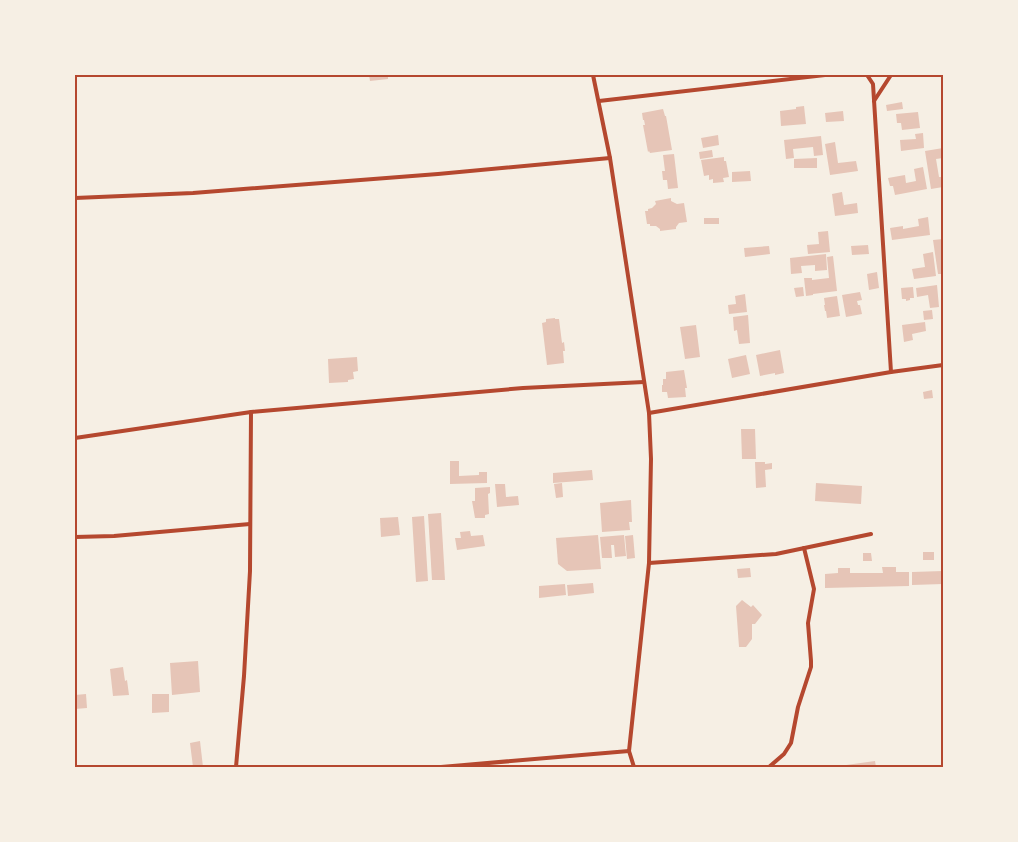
<svg xmlns="http://www.w3.org/2000/svg" width="1018" height="842" font-family="'Noto Sans',sans-serif">
<style>
.building{fill:#e6c5b7}
.lines{fill:none;stroke-linecap:round;stroke-linejoin:round}
.minor{stroke:#b5482f;stroke-width:4}
.neatline{fill:none;stroke:#b5482f;stroke-width:2}
</style>
<rect width="100%" height="100%" fill="#f6efe4"/>
<g class="building">
<polygon points="369,75 388,75 388,79 370,81"/>
<polygon points="902,102 903,109 887,111 886,105"/>
<polygon points="804,106 806,124 781,126 780,111 796,109 796,107"/>
<polygon points="663,109 665,116 666,116 672,150 650,153 649,151 648,152 643,125 645,125 644,120 643,120 642,113"/>
<polygon points="843,111 844,121 826,122 825,113"/>
<polygon points="918,112 920,128 902,130 901,123 897,123 896,114"/>
<polygon points="923,133 924,148 901,151 900,140 916,139 915,134"/>
<polygon points="718,135 719,145 703,148 701,138"/>
<polygon points="821,136 823,155 814,156 813,147 793,149 794,158 786,159 784,140"/>
<polygon points="835,142 838,163 856,161 858,171 830,175 825,144"/>
<polygon points="943,148 943,158 936,159 939,177 943,177 943,187 931,189 925,151"/>
<polygon points="712,150 713,157 700,159 699,152"/>
<polygon points="674,154 678,188 668,189 667,180 663,180 662,171 665,171 663,155"/>
<polygon points="724,157 724,161 726,161 729,177 723,178 724,182 713,183 713,179 709,180 709,175 704,176 701,160"/>
<polygon points="817,158 817,168 794,168 794,159"/>
<polygon points="923,167 927,189 895,195 893,186 890,186 888,178 905,175 906,183 916,181 914,169"/>
<polygon points="750,171 751,181 732,182 732,172"/>
<polygon points="842,192 844,205 857,203 858,213 835,216 832,194"/>
<polygon points="671,198 671,201 677,204 684,203 687,222 679,223 676,227 676,229 660,231 660,229 656,226 650,226 650,224 647,224 645,211 648,211 648,209 652,208 656,204 655,201"/>
<polygon points="928,217 930,235 892,240 890,228 903,226 903,229 919,226 918,219"/>
<rect x="704" y="218" width="15" height="6"/>
<polygon points="828,231 830,252 808,254 807,245 819,244 818,232"/>
<polygon points="943,239 943,274 938,274 933,240"/>
<polygon points="868,245 869,254 852,255 851,246"/>
<polygon points="769,246 770,254 745,257 744,248"/>
<polygon points="933,252 936,276 914,279 912,269 925,267 923,254"/>
<polygon points="826,254 827,270 815,271 815,265 801,266 802,273 791,274 790,258"/>
<polygon points="833,256 837,291 813,294 813,295 806,296 804,278 812,278 812,280 829,278 827,257"/>
<polygon points="877,272 879,288 869,290 867,274"/>
<polygon points="937,285 939,307 930,308 928,295 917,297 916,288"/>
<polygon points="803,287 804,296 796,297 794,288"/>
<polygon points="913,287 914,298 910,298 910,300 906,301 906,299 902,299 901,288"/>
<polygon points="860,292 862,300 857,301 858,305 860,305 862,314 846,317 842,295"/>
<polygon points="745,294 747,312 729,314 728,305 736,304 735,296"/>
<polygon points="837,296 840,316 827,318 826,311 825,311 824,305 825,305 824,298"/>
<polygon points="932,310 933,319 924,320 923,311"/>
<polygon points="748,315 750,343 739,344 737,330 734,331 733,317"/>
<polygon points="555,318 555,319 559,319 562,343 564,342 565,351 563,351 564,363 547,365 542,323 546,322 546,319"/>
<polygon points="925,322 926,331 912,334 913,340 904,342 902,325"/>
<polygon points="696,325 700,357 685,359 680,327"/>
<polygon points="780,350 784,373 775,375 775,373 760,376 756,355"/>
<polygon points="746,355 750,374 732,378 728,359"/>
<polygon points="357,357 358,371 353,372 354,379 348,380 348,382 329,383 328,359"/>
<polygon points="684,370 687,388 685,388 686,397 668,398 667,392 662,392 662,385 663,385 663,379 666,379 666,372"/>
<polygon points="932,390 933,398 924,399 923,392"/>
<polygon points="741,429 755,429 756,459 742,459"/>
<polygon points="450,461 459,461 459,476 479,475 479,472 487,472 487,483 450,484"/>
<polygon points="755,462 765,462 765,464 772,463 772,469 765,470 766,487 756,488"/>
<polygon points="592,470 593,480 553,483 553,473"/>
<polygon points="562,483 563,497 556,498 554,484"/>
<polygon points="816,483 862,486 861,504 815,501"/>
<polygon points="495,484 505,484 506,497 518,496 519,505 497,507"/>
<polygon points="490,487 490,493 488,494 489,514 485,515 485,518 475,518 472,501 475,501 475,488"/>
<polygon points="631,500 632,522 629,522 630,530 602,532 600,503"/>
<polygon points="441,513 445,580 432,580 428,514"/>
<polygon points="424,516 428,581 416,582 412,517"/>
<polygon points="398,517 400,535 381,537 380,518"/>
<polygon points="470,531 471,536 483,535 485,546 457,550 455,538 461,538 460,532"/>
<polygon points="598,535 601,569 567,571 558,564 556,538"/>
<polygon points="624,535 626,556 615,557 614,545 611,545 612,558 602,558 600,537"/>
<polygon points="633,535 635,558 627,559 625,536"/>
<rect x="923" y="552" width="11" height="8"/>
<polygon points="863,553 871,553 872,561 863,561"/>
<polygon points="882,567 896,567 896,572 909,572 909,586 825,588 825,574 838,573 838,568 850,568 850,573 883,573"/>
<polygon points="750,568 751,577 738,578 737,569"/>
<polygon points="943,571 943,584 912,585 912,572"/>
<polygon points="593,583 594,593 568,596 567,585"/>
<polygon points="565,584 566,595 539,598 539,586"/>
<polygon points="742,600 751,607 753,605 762,615 755,624 752,624 752,639 746,647 739,647 736,606"/>
<polygon points="198,661 200,692 172,695 170,663"/>
<polygon points="123,667 125,681 127,680 129,695 113,696 110,669"/>
<polygon points="86,694 87,708 75,709 75,695"/>
<polygon points="152,694 169,694 169,712 152,713"/>
<polygon points="200,741 203,767 193,767 190,743"/>
<polygon points="875,761 876,767 839,767 839,766"/>
</g>
<g class="lines">
<g class="minor">
<polyline points="593,75 610,158 649,413 651,459 649,563 629,751 634,767"/>
<polyline points="867,75 873,84 891,372"/>
<polyline points="599,101 825,75"/>
<polyline points="874,101 891,75"/>
<polyline points="75,198 193,193 438,174 610,158"/>
<polyline points="649,413 891,372 943,365"/>
<polyline points="75,438 251,412 523,388 644,382"/>
<polyline points="75,537 114,536 250,524"/>
<polyline points="649,563 776,554 871,534"/>
<polyline points="236,767 244,676 250,571 251,412"/>
<polyline points="441,767 629,751"/>
<polyline points="769,767 784,754 791,743 798,707 811,667 811,661 808,623 814,589 804,548"/>
</g>
</g>
<rect width="1018" height="842" fill="none" stroke="#f6efe4" stroke-width="152"/>
<rect x="76" y="76" width="866" height="690" class="neatline"/>
</svg>
